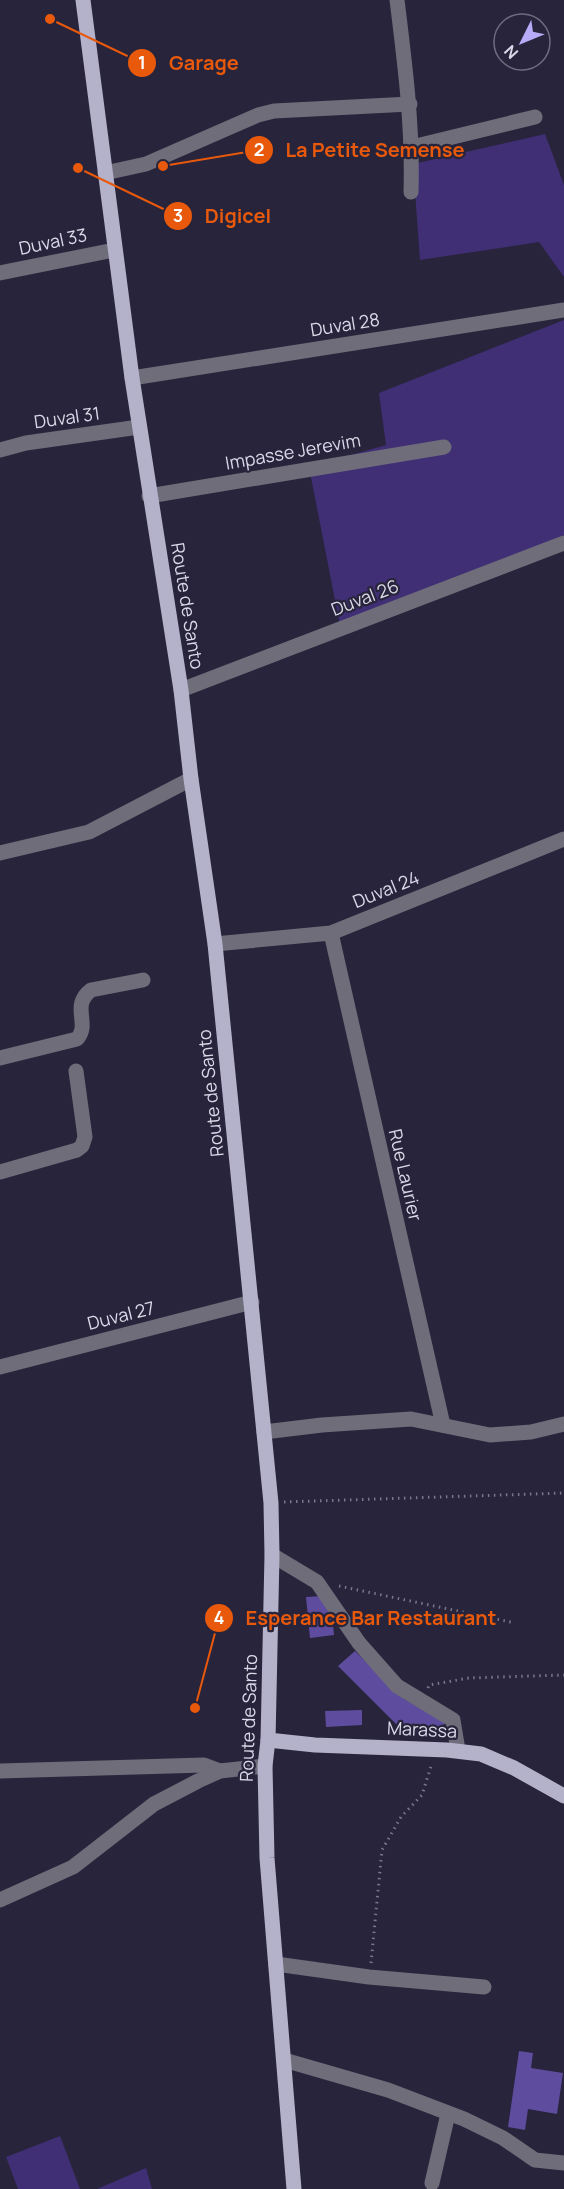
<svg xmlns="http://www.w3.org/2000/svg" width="564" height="2189" font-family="Manrope,sans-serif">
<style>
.green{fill:#402f75}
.building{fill:#5e4c9e}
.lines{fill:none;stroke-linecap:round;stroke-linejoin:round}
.path{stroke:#79778a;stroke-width:3;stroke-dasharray:1.5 4.5;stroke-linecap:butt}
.minor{stroke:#6e6d79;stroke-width:15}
.major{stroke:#b4b1ca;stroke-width:15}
.labels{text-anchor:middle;stroke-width:4.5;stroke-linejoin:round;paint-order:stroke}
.street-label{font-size:18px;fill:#dad9e8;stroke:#28243b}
.leader{fill:none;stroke:#e8590c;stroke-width:2}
.callout-dot{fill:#e8590c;stroke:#28243b;stroke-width:2}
.mark-label{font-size:18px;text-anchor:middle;font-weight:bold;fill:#fff}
.callout-label{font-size:20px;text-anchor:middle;font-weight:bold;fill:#e8590c;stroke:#28243b;stroke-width:4.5;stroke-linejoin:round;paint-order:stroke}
</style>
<rect width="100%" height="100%" fill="#28243b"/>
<g class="green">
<polygon points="545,134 564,185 564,277 539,242 420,260 413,164"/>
<polygon points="564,320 564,535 341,631 309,467 386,445 379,393"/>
<polygon points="60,2136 80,2189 18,2189 6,2157"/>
<polygon points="146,2168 152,2189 97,2189"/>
</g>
<g class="building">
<polygon points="323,1596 332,1616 334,1635 310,1638 306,1597"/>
<polygon points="355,1651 404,1699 444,1722 443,1733 404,1732 338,1666"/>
<polygon points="362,1710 362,1725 326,1727 325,1711"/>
<polygon points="519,2051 533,2053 531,2068 563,2073 557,2114 528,2109 525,2130 508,2127"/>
</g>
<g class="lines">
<g class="path">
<polyline points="284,1502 564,1493"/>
<polyline points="339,1586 515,1623"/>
<polyline points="428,1688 429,1685 469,1678 564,1675"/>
<polyline points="371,1963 382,1850 401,1817 422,1795 432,1763"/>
</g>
<g class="minor">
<path d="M397,0C405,64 413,127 411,192"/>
<polyline points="412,147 535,117"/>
<polyline points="105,173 146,164 258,115 274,111 410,104"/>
<polyline points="0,273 114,250"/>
<polyline points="132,378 564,310"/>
<polyline points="0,450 26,443 139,427"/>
<polyline points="149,496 444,447"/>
<polyline points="181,690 564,543"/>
<polyline points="0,853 89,832 191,779"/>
<polyline points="331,933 443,1425"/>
<polyline points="215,944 331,933 564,839"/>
<path d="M0,1058L77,1039C91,1024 70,1006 91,990L143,980"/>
<polyline points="0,1172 77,1150 82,1146 85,1137 76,1071"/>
<polyline points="0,1367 252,1302"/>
<polyline points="264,1432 322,1425 411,1419 490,1435 531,1432 564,1424"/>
<polyline points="272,1555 317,1582 359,1643 397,1686 453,1720 458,1750"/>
<polyline points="0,1771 204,1765 220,1771"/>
<polyline points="0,1900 73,1867 154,1804 198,1781 220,1771 265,1766"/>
<polyline points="276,1964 369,1977 484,1987"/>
<polyline points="284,2060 388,2090 464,2119 503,2138 535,2160 564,2163"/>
<polyline points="432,2183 448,2114"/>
</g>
<g class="major">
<polyline points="83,0 132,378 181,690 191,779 215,944 271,1503 272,1555 268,1740 265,1766 267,1858 294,2189"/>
<polyline points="268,1740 315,1745 447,1750 481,1754 514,1768 564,1796"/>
</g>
</g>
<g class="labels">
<g class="street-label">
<text transform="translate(53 242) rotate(-12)" y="6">Duval 33</text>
<text transform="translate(345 325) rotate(-9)" y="6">Duval 28</text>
<text transform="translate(67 418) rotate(-8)" y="6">Duval 31</text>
<text transform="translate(293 452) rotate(-10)" y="6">Impasse Jerevim</text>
<text transform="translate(365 598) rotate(-21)" y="6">Duval 26</text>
<text transform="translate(187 606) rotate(81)" y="6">Route de Santo</text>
<text transform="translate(386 890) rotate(-22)" y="6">Duval 24</text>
<text transform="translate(211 1093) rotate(-96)" y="6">Route de Santo</text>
<text transform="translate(405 1175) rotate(77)" y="6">Rue Laurier</text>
<text transform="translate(121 1316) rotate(-14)" y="6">Duval 27</text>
<text transform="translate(249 1718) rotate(-88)" y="6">Route de Santo</text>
<text transform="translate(422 1730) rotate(3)" y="6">Marassa</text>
</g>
</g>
<path class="leader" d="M50 19L142 63M163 166L259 150M78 168L178 216M195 1708L219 1618"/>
<g class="callout-dot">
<circle cx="50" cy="19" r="6"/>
<circle cx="163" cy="166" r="6"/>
<circle cx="78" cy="168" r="6"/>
<circle cx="195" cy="1708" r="6"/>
<circle cx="142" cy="63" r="15"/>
<circle cx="259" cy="150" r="15"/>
<circle cx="178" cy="216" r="15"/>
<circle cx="219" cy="1618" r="15"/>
</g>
<g class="mark-label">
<text x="142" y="69">1</text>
<text x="259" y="156">2</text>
<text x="178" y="222">3</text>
<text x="219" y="1624">4</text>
</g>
<g class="callout-label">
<text x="204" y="70">Garage</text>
<text x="375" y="157">La Petite Semense</text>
<text x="238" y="223">Digicel</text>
<text x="371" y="1625">Esperance Bar Restaurant</text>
</g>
<g transform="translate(522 42) rotate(227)"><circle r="28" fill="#28243b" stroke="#6f6c80" stroke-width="1.5"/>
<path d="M0-4.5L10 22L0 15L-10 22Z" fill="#b7abf8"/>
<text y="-9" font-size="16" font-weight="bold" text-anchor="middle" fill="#dad9e8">N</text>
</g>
</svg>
